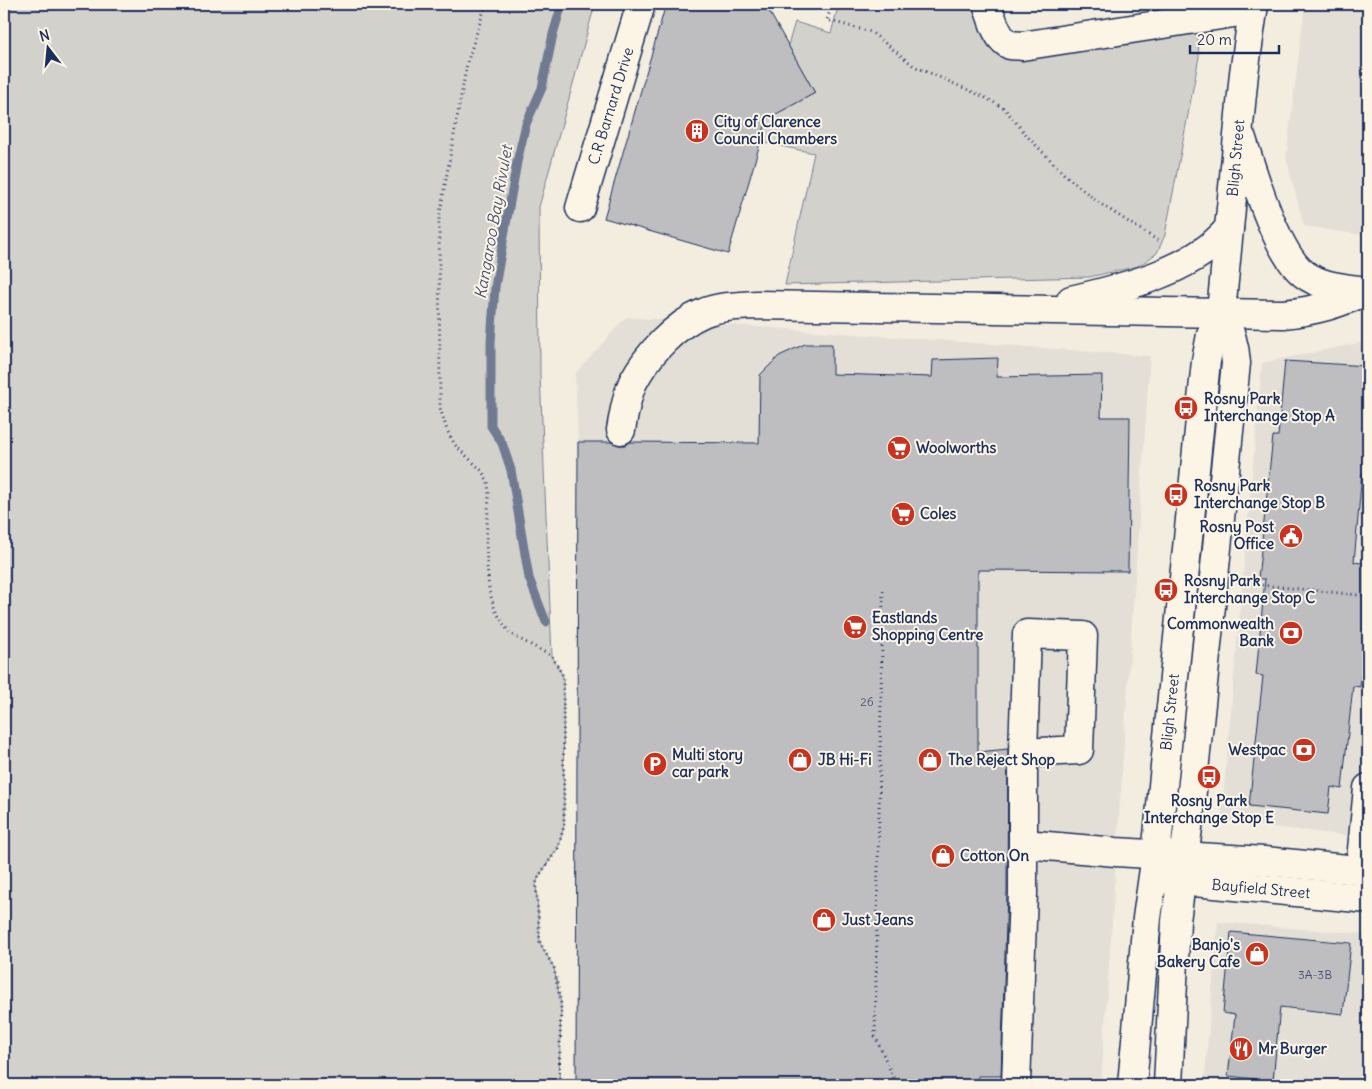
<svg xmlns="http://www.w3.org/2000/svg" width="1372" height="1089" font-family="Delius,sans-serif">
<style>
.built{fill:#e3dfd6}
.green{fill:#d3d1cc;stroke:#778095}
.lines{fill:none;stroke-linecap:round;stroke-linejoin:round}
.stream{stroke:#707a91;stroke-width:9}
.building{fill:#bebec0;stroke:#1b2f5e}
.minor-casing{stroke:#1b2f5e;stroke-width:31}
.path{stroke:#1b2f5e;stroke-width:3;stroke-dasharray:1 4;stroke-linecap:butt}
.minor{stroke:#fcf5e5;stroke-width:28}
.labels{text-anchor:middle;stroke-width:4;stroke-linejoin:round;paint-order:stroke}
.number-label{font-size:12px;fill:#445376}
.street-label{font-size:15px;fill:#1b2f5e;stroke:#fcf5e5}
.poi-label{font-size:15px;font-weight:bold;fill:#1b2f5e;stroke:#fcf5e5;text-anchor:start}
.water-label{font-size:16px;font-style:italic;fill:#465478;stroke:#fcf5e5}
</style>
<rect width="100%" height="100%" fill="#f3ede0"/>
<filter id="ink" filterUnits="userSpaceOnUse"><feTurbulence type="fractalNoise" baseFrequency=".02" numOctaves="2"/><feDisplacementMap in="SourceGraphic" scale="10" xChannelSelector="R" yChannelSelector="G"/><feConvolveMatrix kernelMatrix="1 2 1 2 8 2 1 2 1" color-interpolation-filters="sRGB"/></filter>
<g filter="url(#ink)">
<g class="built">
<polygon points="1305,4 1368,4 1368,236 1304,226 1286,158"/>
<polygon points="626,317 1150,356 1101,1085 576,1085 578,442 575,374"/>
<polygon points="1368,341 1368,838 1221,821 1262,363"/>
<polygon points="1218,922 1368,934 1368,1085 1204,1085"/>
</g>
<g class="green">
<polygon points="4,4 595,4 539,207 540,374 552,656 563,676 564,826 558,848 539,876 536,884 540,943 554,968 561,1004 559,1085 4,1085"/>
<polygon points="839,4 977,4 991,42 1192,31 1198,40 1199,57 1165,235 1157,253 1139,266 1089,277 785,285 814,153 761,142 767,119 815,93 788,45 795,22 831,33"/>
</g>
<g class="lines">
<polyline class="stream" points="546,622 529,578 511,470 502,443 491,426 491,342 495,287 517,162 526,124 542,88 553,34 562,4"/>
</g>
<g class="building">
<polygon points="666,4 765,4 815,93 767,119 728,254 604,218"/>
<polygon points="805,344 832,344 832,374 932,377 933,360 998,358 997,377 1102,375 1101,417 1130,417 1128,571 978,570 978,752 1008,749 1007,893 1001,1076 978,1076 978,1085 576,1085 578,442 611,442 619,445 626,445 630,442 759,443 760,375 779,356"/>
<polygon points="1285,361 1368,366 1368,474 1362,473 1354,562 1368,564 1368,619 1360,687 1353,686 1342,789 1331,787 1328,814 1249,806 1263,676 1256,675 1265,579 1258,579 1273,436 1278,436"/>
<polygon points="1231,932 1351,943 1343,1014 1280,1007 1273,1081 1228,1076 1235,1015 1223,1013"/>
</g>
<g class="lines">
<g class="minor-casing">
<g id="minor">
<path d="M987,4C992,17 996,39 1010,45C1014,46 1019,45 1022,46L1253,10"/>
<path d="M1242,139C1253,173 1276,253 1304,274C1321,287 1345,288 1366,291"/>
<polyline points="580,208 641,4"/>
<path d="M1071,300C1123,288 1194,271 1229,228"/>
<path d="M621,430C624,414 626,397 633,382C647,355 675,325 703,313C720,306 739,306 756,305L1283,314C1315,311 1339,304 1368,290"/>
<polyline points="1024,844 1116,852 1264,861 1368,871"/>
<polyline points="1360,870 1368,788"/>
<polyline points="1163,879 1368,899"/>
<polyline points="1016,1085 1023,893 1023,753 1027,634 1083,636 1079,750 1023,753"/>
<polyline points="1132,1085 1147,918 1156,855 1206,361 1211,335 1221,312 1244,73 1254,4"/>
<path d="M1168,1085L1176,921L1189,820L1236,363C1235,344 1230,329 1221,312"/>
</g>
</g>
<g class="path">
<polyline points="486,4 467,63 439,218 440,408 447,430 455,445 482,471 488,482 489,495 486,540 487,566 489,590 495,610 510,634 552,656 563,676 564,826 558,848 539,876 536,884 540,943 554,968 561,1004 559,1085"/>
<polyline points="832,4 827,20 871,32 914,66 982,96 1004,108 1028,137 1065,175 1099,203 1160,242"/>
<polyline points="1242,583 1368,596"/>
<polyline points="883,591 875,1036 897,1085"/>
</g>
<use href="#minor" class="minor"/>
</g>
</g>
<defs>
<g id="building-disc" transform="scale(1.25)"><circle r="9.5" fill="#c8321e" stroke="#fcf5e5"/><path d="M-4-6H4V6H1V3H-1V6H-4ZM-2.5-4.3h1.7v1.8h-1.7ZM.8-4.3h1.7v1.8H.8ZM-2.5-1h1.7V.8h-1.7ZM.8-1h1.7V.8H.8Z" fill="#fff"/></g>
<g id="bus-disc" transform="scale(1.25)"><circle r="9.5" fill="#c8321e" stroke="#fcf5e5"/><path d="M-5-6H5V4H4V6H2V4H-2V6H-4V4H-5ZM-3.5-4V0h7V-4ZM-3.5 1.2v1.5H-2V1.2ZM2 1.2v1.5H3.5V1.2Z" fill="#fff"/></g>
<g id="supermarket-disc" transform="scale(1.25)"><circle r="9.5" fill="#c8321e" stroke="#fcf5e5"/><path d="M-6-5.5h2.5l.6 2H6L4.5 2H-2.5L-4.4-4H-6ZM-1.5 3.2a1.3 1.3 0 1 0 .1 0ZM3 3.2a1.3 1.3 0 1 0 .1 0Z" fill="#fff"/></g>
<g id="civic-disc" transform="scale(1.25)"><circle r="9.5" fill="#c8321e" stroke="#fcf5e5"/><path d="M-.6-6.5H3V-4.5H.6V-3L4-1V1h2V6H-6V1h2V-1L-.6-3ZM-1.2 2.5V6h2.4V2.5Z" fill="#fff"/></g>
<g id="bank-disc" transform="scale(1.25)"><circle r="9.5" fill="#c8321e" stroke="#fcf5e5"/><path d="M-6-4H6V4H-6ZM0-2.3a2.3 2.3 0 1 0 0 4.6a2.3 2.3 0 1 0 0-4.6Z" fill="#fff"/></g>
<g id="shop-disc" transform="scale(1.25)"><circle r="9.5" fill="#c8321e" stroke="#fcf5e5"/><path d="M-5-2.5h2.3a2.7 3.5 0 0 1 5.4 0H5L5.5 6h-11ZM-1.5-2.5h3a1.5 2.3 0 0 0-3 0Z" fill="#fff"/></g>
<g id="parking-disc" transform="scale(1.25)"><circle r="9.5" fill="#c8321e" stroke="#fcf5e5"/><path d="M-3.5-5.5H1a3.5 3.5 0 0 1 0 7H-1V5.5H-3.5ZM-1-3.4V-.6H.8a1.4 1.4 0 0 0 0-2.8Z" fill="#fff"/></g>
<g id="restaurant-disc" transform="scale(1.25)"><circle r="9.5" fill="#c8321e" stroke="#fcf5e5"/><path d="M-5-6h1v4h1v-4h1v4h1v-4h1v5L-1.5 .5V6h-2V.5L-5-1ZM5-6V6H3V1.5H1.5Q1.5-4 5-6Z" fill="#fff"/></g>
</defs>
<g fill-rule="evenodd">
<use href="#building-disc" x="697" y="131"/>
<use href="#bus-disc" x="1186" y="408"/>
<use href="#supermarket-disc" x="899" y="448"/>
<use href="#bus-disc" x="1176" y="495"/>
<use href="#supermarket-disc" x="903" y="514"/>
<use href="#civic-disc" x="1291" y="536"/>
<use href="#bus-disc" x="1166" y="590"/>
<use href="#supermarket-disc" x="855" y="627"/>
<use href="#bank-disc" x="1291" y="633"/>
<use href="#bank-disc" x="1304" y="750"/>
<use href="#shop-disc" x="800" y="760"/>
<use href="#shop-disc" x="930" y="760"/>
<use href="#parking-disc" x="655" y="764"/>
<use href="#bus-disc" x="1209" y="777"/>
<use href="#shop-disc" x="943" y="856"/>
<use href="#shop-disc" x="824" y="920"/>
<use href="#shop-disc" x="1257" y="954"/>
<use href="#restaurant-disc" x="1241" y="1049"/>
</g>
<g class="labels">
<g class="number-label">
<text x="867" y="706">26</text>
<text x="1315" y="979">3A-3B</text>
</g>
<g class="street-label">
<text transform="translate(611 106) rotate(-73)" y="5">C.R Barnard Drive</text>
<text transform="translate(1236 158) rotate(-85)" y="5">Bligh Street</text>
<text transform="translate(1170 712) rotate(-84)" y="5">Bligh Street</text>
<text transform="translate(1261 889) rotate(5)" y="5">Bayfield Street</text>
</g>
<g class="poi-label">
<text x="714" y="127">City of Clarence<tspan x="714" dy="17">Council Chambers</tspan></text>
<text x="1204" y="404">Rosny Park<tspan x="1204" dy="17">Interchange Stop A</tspan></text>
<text x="916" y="453">Woolworths</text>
<text x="1194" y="491">Rosny Park<tspan x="1194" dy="17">Interchange Stop B</tspan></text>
<text x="920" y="519">Coles</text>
<text x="1274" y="532" text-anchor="end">Rosny Post<tspan x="1274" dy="17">Office</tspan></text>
<text x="1184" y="586">Rosny Park<tspan x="1184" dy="17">Interchange Stop C</tspan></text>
<text x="872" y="623">Eastlands<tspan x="872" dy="17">Shopping Centre</tspan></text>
<text x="1274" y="629" text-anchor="end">Commonwealth<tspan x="1274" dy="17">Bank</tspan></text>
<text x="1286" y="755" text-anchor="end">Westpac</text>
<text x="672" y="760">Multi story<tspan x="672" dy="17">car park</tspan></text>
<text x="818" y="765">JB Hi-Fi</text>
<text x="948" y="765">The Reject Shop</text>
<text x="1209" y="806" text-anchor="middle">Rosny Park<tspan x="1209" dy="17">Interchange Stop E</tspan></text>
<text x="960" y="861">Cotton On</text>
<text x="842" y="925">Just Jeans</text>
<text x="1240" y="950" text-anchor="end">Banjo's<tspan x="1240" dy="17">Bakery Cafe</tspan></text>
<text x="1258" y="1054">Mr Burger</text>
</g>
<g class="water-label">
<text transform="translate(493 222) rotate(-80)" y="6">Kangaroo Bay Rivulet</text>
</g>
</g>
<rect width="1372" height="1089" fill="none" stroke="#fcf5e5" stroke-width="20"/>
<rect x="10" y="10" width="1352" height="1069" fill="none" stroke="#1b2f5e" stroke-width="2" filter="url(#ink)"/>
<g transform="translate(48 48) rotate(344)" stroke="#fcf5e5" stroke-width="4" paint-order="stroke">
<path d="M0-4L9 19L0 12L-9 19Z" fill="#1b2f5e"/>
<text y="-8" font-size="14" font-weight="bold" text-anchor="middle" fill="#1b2f5e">N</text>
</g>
<path d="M1190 45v8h89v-8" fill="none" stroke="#1b2f5e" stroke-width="2.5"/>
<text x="1197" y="45" font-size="15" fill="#1b2f5e" stroke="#fcf5e5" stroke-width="4" paint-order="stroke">20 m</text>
</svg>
